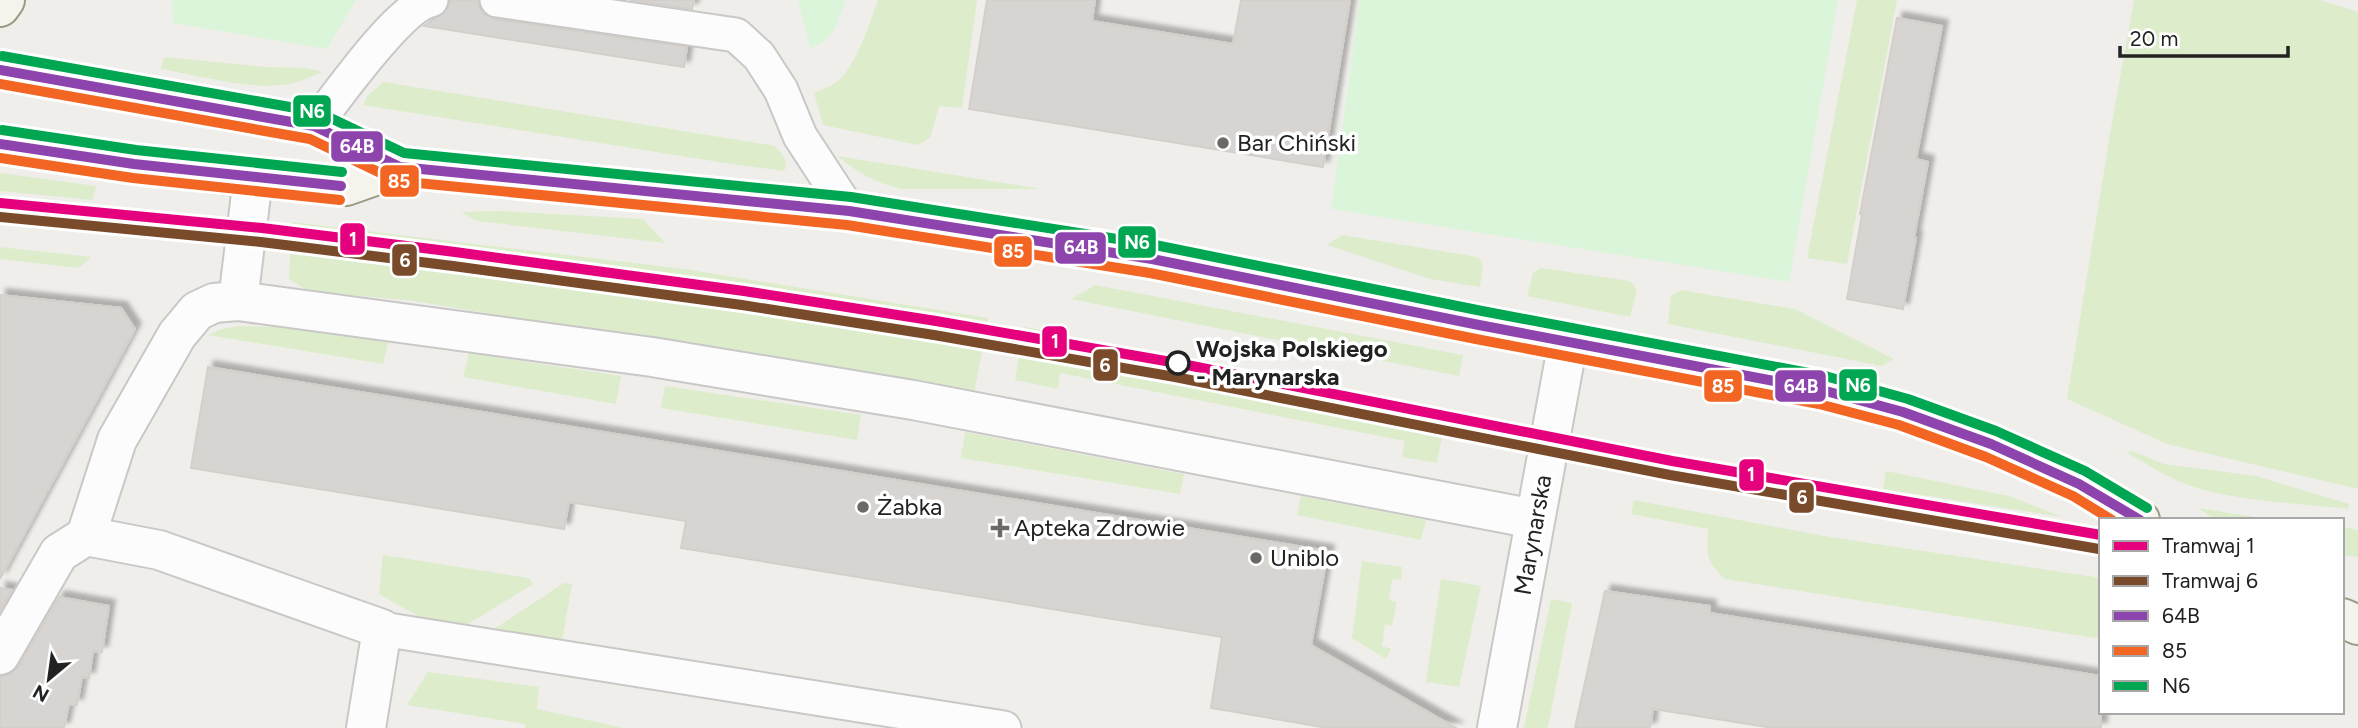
<svg xmlns="http://www.w3.org/2000/svg" width="2358" height="728" font-family="Figtree,sans-serif">
<style>
.grass{fill:#ddeccb}
.park{fill:#daf5da}
.building{fill:#d7d4d2;stroke:#d3d0cc;stroke-width:2;filter:url(#shadow)}
.lines{fill:none;stroke-linecap:round;stroke-linejoin:round}
.lane-casing{stroke:#c9c8c7;stroke-width:37}
.street-casing{stroke:#c9c8c7;stroke-width:42}
.secondary-casing{stroke:#999a82;stroke-width:42}
.lane{stroke:#fdfcfc;stroke-width:33}
.street{stroke:#fdfcfc;stroke-width:38}
.secondary{stroke:#f4f4ed;stroke-width:38}
.bus-1-casing{stroke:#fff;stroke-width:16}
.bus-2-casing{stroke:#fff;stroke-width:16}
.bus-3-casing{stroke:#fff;stroke-width:16}
.bus-1{stroke:#8e44ad;stroke-width:10}
.bus-2{stroke:#f26522;stroke-width:10}
.bus-3{stroke:#00a651;stroke-width:10}
.tram-1-casing{stroke:#fff;stroke-width:16}
.tram-2-casing{stroke:#fff;stroke-width:16}
.tram-1{stroke:#e5007d;stroke-width:10}
.tram-2{stroke:#7a4b2a;stroke-width:10}
.poi-dot{fill:#6a6968;stroke:#fff;stroke-width:2.5}
.stop-dot{fill:#fff;stroke:#222;stroke-width:3.5}
.labels{text-anchor:middle;stroke-width:7;stroke-linejoin:round;paint-order:stroke}
.poi-label{font-size:24px;fill:#222;stroke:#fff;text-anchor:start}
.stop-label{font-size:24px;font-weight:bold;fill:#222;stroke:#fff;text-anchor:start}
.street-label{font-size:24px;fill:#222;stroke:#fff}
.line-badge{stroke:#fff;stroke-width:2.5}
.badge-label{font-size:19px;text-anchor:middle;font-weight:bold;fill:#fff}
</style>
<defs>
<filter id="shadow"><feDropShadow dx="6" dy="-6" stdDeviation="2" flood-color="#0004"/></filter>
</defs>
<rect width="100%" height="100%" fill="#f0eeeb"/>
<g class="grass">
<path d="M878,0H977L962,108L939,106L930,138L918,145L823,125L814,93C822,89 832,86 839,80C858,62 869,24 878,0Z"/>
<polygon points="1857,0 1897,0 1847,264 1807,258"/>
<polygon points="2134,0 2320,0 2358,12 2358,489 2167,444 2067,399 2110,134"/>
<path d="M164,57L267,67L307,68L322,72C308,78 296,84 281,85C246,89 196,75 161,69Z"/>
<path d="M384,82L775,146C781,152 790,163 784,171L725,163L363,105L368,95Z"/>
<path d="M837,156L1042,189H902C874,182 860,174 837,156Z"/>
<polygon points="0,173 96,186 93,200 0,191"/>
<polygon points="500,211 643,219 665,243 477,221 461,212"/>
<polygon points="292,222 684,269 988,318 974,394 414,301 319,292 305,289 289,279"/>
<polygon points="1342,235 1478,257 1483,264 1480,287 1430,279 1327,245"/>
<polygon points="0,247 91,257 79,268 0,259"/>
<polygon points="1541,268 1630,281 1637,290 1630,317 1527,296 1533,273"/>
<polygon points="1095,285 1463,355 1459,376 1071,299"/>
<polygon points="1681,290 1795,309 1894,359 1882,366 1668,324 1671,296"/>
<polygon points="240,326 278,327 389,339 383,364 208,335 222,329"/>
<polygon points="1024,327 1067,334 1066,350 1407,417 1412,401 1447,410 1437,463 1402,457 1405,441 1060,373 1058,389 1015,380"/>
<polygon points="469,353 621,376 616,404 463,377"/>
<polygon points="665,386 861,415 857,440 661,408"/>
<polygon points="965,432 1184,474 1180,494 961,458"/>
<path d="M2132,451L2164,464L2256,476L2349,504L2348,509C2298,503 2228,501 2183,483C2163,475 2144,463 2126,452Z"/>
<polygon points="1886,471 2009,496 2063,517 1883,489"/>
<polygon points="1301,496 1426,520 1421,540 1297,515"/>
<path d="M1634,500L1824,536L2101,578V639L1725,579C1706,562 1707,554 1708,529L1631,514Z"/>
<polygon points="2198,508 2255,517 2292,520 2215,520"/>
<polygon points="2342,527 2358,530 2358,557 2342,555"/>
<path d="M383,555L529,578L533,584L470,623C441,634 405,608 379,594Z"/>
<polygon points="1362,561 1402,567 1401,580 1392,579 1389,600 1397,602 1392,626 1385,624 1382,646 1391,649 1386,659 1352,638"/>
<polygon points="1441,579 1481,586 1459,687 1426,682"/>
<polygon points="564,583 572,584 562,641 491,631"/>
<polygon points="1551,599 1572,603 1548,728 1524,728"/>
<polygon points="428,672 539,687 537,709 624,728 525,728 525,724 407,705"/>
</g>
<g class="park">
<polygon points="172,0 356,0 327,49 173,23"/>
<path d="M798,0H846C837,21 834,42 810,48Z"/>
<polygon points="1360,0 1838,0 1789,282 1331,209"/>
</g>
<g class="building">
<polygon points="450,0 478,0 479,8 485,15 494,19 687,47 684,67 424,26 446,11"/>
<polygon points="630,0 694,0 692,9"/>
<polygon points="987,0 1095,0 1092,21 1233,44 1241,0 1350,0 1323,167 969,109"/>
<polygon points="1897,18 1942,26 1916,159 1928,162 1914,238 1916,238 1903,309 1847,299 1862,215 1860,214"/>
<polygon points="0,295 121,308 135,329 0,579"/>
<polygon points="208,367 1328,551 1311,645 1456,728 1328,728 1211,708 1222,637 681,548 686,521 569,502 564,529 191,468"/>
<polygon points="0,588 12,590 0,611"/>
<polygon points="1605,591 1710,606 1710,613 2101,676 2101,728 1773,728 1653,709 1650,728 1575,728"/>
<polygon points="59,597 109,606 102,652 93,651 89,678 82,677 77,705 69,704 64,728 0,728 0,677 10,674 19,666"/>
</g>
<g class="lines">
<g class="lane-casing">
<g id="lane">
<polyline points="497,0 736,35 759,56 781,90 800,136 849,211"/>
<path d="M314,126C336,98 399,7 431,0"/>
<polyline points="382,629 1004,728"/>
</g>
</g>
<g class="street-casing">
<g id="street">
<polyline points="238,301 652,357 913,400 1534,519"/>
<polyline points="86,536 159,550 382,629 366,728"/>
<polyline points="0,655 59,553 86,536 117,440 177,335 197,311 214,303 238,301 253,178"/>
<polyline points="1497,728 1568,342"/>
</g>
</g>
<g class="secondary-casing">
<g id="secondary">
<polyline points="0,7 5,0"/>
<polyline points="0,70 314,126 400,167 849,211 1152,259 1479,325 1822,390 1903,412 1991,444 2079,484 2140,520"/>
<polyline points="0,144 134,164 253,178 346,186 400,167"/>
<polyline points="2342,618 2358,625"/>
</g>
</g>
<use href="#lane" class="lane"/>
<use href="#street" class="street"/>
<use href="#secondary" class="secondary"/>
<g class="bus-1-casing">
<g id="bus-1">
<polyline points="0,70 314,126 400,167 849,211 1152,259 1479,325 1822,390 1903,412 1991,444 2079,484 2140,520"/>
<polyline points="0,144 134,164 341,186"/>
</g>
</g>
<g class="bus-2-casing">
<g id="bus-2">
<polyline points="0,84 310,139 397,181 847,225 1150,273 1476,339 1819,404 1899,425 1986,457 2073,496 2112,520"/>
<polyline points="0,158 133,178 340,200"/>
</g>
</g>
<g class="bus-3-casing">
<g id="bus-3">
<polyline points="2,56 318,112 404,153 851,197 1155,245 1482,311 1825,376 1908,399 1996,431 2085,471 2147,508"/>
<polyline points="2,130 136,150 342,172"/>
</g>
</g>
<use href="#bus-1" class="bus-1"/>
<use href="#bus-2" class="bus-2"/>
<use href="#bus-3" class="bus-3"/>
<g class="tram-1-casing">
<polyline id="tram-1" points="0,203 262,228 455,252 744,291 936,321 1177,363 1672,461 2101,535"/>
</g>
<g class="tram-2-casing">
<polyline id="tram-2" points="0,217 261,242 453,266 742,305 934,335 1175,377 1670,475 2099,549"/>
</g>
<use href="#tram-1" class="tram-1"/>
<use href="#tram-2" class="tram-2"/>
</g>
<g class="poi-dot">
<circle cx="1223" cy="143" r="7"/>
<circle cx="863" cy="507" r="7"/>
<path d="M996.5 517.5h7v7h7v7h-7v7h-7v-7h-7v-7h7z"/>
<circle cx="1256" cy="558" r="7"/>
</g>
<circle class="stop-dot" cx="1178" cy="363" r="11"/>
<g class="labels">
<g class="poi-label">
<text x="1237" y="151">Bar Chiński</text>
<text x="877" y="515">Żabka</text>
<text x="1014" y="536">Apteka Zdrowie</text>
<text x="1270" y="566">Uniblo</text>
</g>
<g class="stop-label">
<text x="1196" y="357">Wojska Polskiego<tspan x="1196" dy="28">- Marynarska</tspan></text>
</g>
<g class="street-label">
<text transform="translate(1533 535) rotate(-80)" y="8">Marynarska</text>
</g>
</g>
<g class="line-badge">
<rect x="292" y="94" width="40" height="34" rx="7" fill="#00a651"/>
<rect x="330" y="130" width="54" height="33" rx="7" fill="#8e44ad"/>
<rect x="379" y="164" width="41" height="34" rx="7" fill="#f26522"/>
<rect x="339" y="222" width="27" height="34" rx="7" fill="#e5007d"/>
<rect x="1117" y="225" width="40" height="34" rx="7" fill="#00a651"/>
<rect x="1054" y="231" width="53" height="34" rx="7" fill="#8e44ad"/>
<rect x="993" y="235" width="40" height="33" rx="7" fill="#f26522"/>
<rect x="391" y="243" width="27" height="34" rx="7" fill="#7a4b2a"/>
<rect x="1041" y="325" width="27" height="33" rx="7" fill="#e5007d"/>
<rect x="1092" y="348" width="27" height="34" rx="7" fill="#7a4b2a"/>
<rect x="1838" y="368" width="40" height="34" rx="7" fill="#00a651"/>
<rect x="1703" y="369" width="40" height="34" rx="7" fill="#f26522"/>
<rect x="1774" y="369" width="53" height="34" rx="7" fill="#8e44ad"/>
<rect x="1738" y="458" width="27" height="34" rx="7" fill="#e5007d"/>
<rect x="1788" y="481" width="27" height="33" rx="7" fill="#7a4b2a"/>
</g>
<g class="badge-label">
<text x="312" y="118">N6</text>
<text x="357" y="153">64B</text>
<text x="399" y="188">85</text>
<text x="353" y="246">1</text>
<text x="1137" y="249">N6</text>
<text x="1081" y="254">64B</text>
<text x="1013" y="258">85</text>
<text x="405" y="267">6</text>
<text x="1055" y="348">1</text>
<text x="1105" y="372">6</text>
<text x="1858" y="392">N6</text>
<text x="1723" y="393">85</text>
<text x="1801" y="393">64B</text>
<text x="1751" y="481">1</text>
<text x="1802" y="504">6</text>
</g>
<rect x="2099" y="518" width="245" height="196" fill="#ffffff" stroke="#a7a7a7" stroke-width="2"/>
<rect x="2113" y="541" width="35" height="10" fill="#e5007d" stroke="#a7a7a7" stroke-width="2"/>
<text x="2162" y="553" font-size="21" fill="#222222">Tramwaj 1</text>
<rect x="2113" y="576" width="35" height="10" fill="#7a4b2a" stroke="#a7a7a7" stroke-width="2"/>
<text x="2162" y="588" font-size="21" fill="#222222">Tramwaj 6</text>
<rect x="2113" y="611" width="35" height="10" fill="#8e44ad" stroke="#a7a7a7" stroke-width="2"/>
<text x="2162" y="623" font-size="21" fill="#222222">64B</text>
<rect x="2113" y="646" width="35" height="10" fill="#f26522" stroke="#a7a7a7" stroke-width="2"/>
<text x="2162" y="658" font-size="21" fill="#222222">85</text>
<rect x="2113" y="681" width="35" height="10" fill="#00a651" stroke="#a7a7a7" stroke-width="2"/>
<text x="2162" y="693" font-size="21" fill="#222222">N6</text>
<g transform="translate(49 679) rotate(209)" stroke="#ffffff" stroke-width="5" paint-order="stroke">
<path d="M0-5L12 26L0 18L-12 26Z" fill="#222222"/>
<text y="-10" font-size="19" font-weight="bold" text-anchor="middle" fill="#222222">N</text>
</g>
<path d="M2120 46v10h168v-10" fill="none" stroke="#222222" stroke-width="3.5"/>
<text x="2130" y="46" font-size="21" fill="#222222" stroke="#ffffff" stroke-width="5" paint-order="stroke">20 m</text>
</svg>
